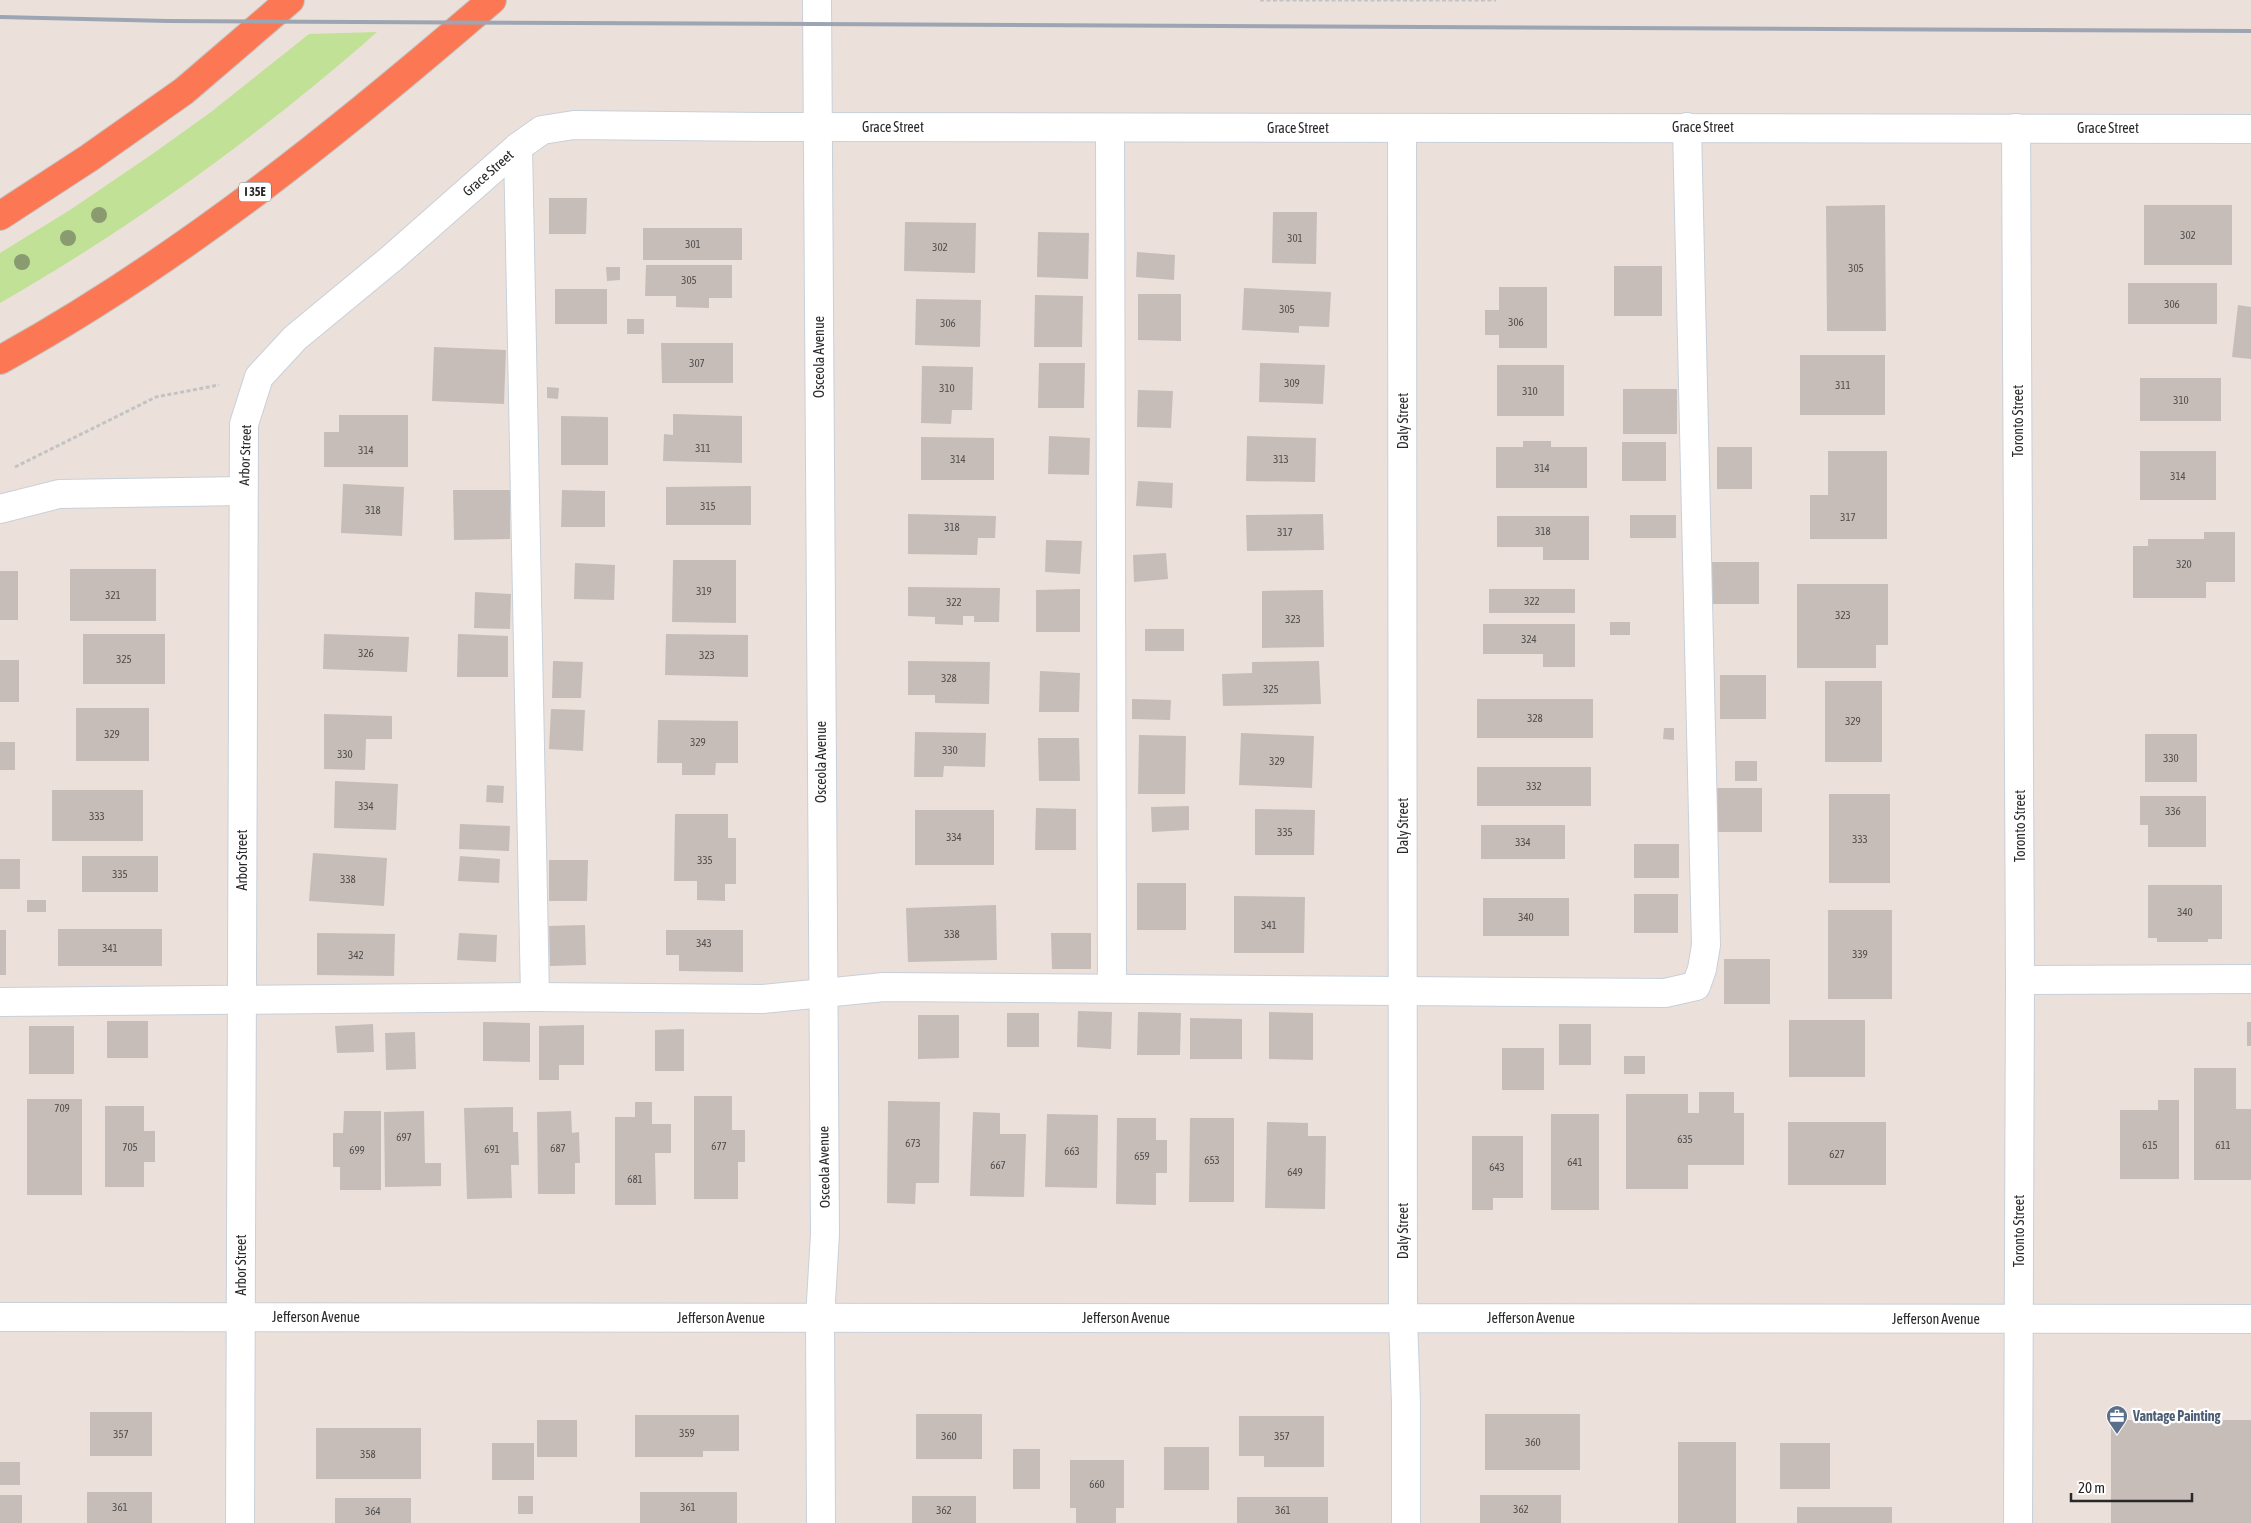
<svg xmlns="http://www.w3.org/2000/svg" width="2251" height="1523" font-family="'Asap Condensed',sans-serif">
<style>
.green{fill:#c0e196}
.building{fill:#c6bdb9}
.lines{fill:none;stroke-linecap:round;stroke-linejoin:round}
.minor-casing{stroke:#c8d0da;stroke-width:30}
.highway-casing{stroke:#c3c3c3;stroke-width:30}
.path{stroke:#c3c3c3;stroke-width:3;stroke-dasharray:4 2.5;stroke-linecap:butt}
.minor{stroke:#fff;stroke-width:28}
.highway{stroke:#fc7753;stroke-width:28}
.rail{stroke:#9da5b2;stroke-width:4}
.tree{fill:#8a9b70}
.labels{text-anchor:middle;stroke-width:4.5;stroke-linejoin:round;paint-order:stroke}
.number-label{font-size:11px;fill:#504d4c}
.shield{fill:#fff;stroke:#686868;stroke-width:1}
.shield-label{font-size:12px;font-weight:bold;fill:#282828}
.street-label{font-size:14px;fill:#282828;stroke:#fff}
.service-label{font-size:14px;font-weight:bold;fill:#4e5e75;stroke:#fff;text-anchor:start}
</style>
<rect width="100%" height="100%" fill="#ebe0da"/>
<path class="green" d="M377,32C264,132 131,228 0,303V253L70,210L151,155L211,112L309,34Z"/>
<g class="building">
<polygon points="549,198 587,198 586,234 549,234"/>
<polygon points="1885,205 1886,331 1827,331 1826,206"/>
<rect x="2144" y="205" width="88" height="60"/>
<polygon points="1273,212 1317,212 1316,264 1272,263"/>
<polygon points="905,222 976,223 975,273 904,271"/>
<rect x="643" y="228" width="99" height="32"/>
<polygon points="1038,232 1089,233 1088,279 1037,277"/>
<polygon points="1137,252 1175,255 1174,280 1136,277"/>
<polygon points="646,265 732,265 732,298 709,298 709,308 676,307 676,296 645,296"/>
<rect x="1614" y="266" width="48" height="50"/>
<polygon points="606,267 620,267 620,280 607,281"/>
<rect x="2128" y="283" width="89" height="41"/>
<polygon points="1499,287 1547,287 1547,348 1499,348 1499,335 1485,335 1485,310 1499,310"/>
<polygon points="1244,288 1331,292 1329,327 1299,326 1299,333 1242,330"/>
<rect x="555" y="289" width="52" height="35"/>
<polygon points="1138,294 1181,294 1181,341 1138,340"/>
<polygon points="1035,295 1083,296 1082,347 1034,347"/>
<polygon points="916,299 981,300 980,347 915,345"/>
<polygon points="2238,305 2251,307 2251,359 2232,357"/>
<rect x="627" y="319" width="17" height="15"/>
<polygon points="661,343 733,343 733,383 662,383"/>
<polygon points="434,347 506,350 504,404 432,401"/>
<rect x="1800" y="355" width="85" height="60"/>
<polygon points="1039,363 1085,363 1084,408 1038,408"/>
<polygon points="1260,363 1325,365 1323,404 1259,402"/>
<rect x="1497" y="365" width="67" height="51"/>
<polygon points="922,366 973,367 972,410 952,410 951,424 921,423"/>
<rect x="2140" y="378" width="81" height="43"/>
<polygon points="547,387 559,388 558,399 547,398"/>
<rect x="1623" y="389" width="54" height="45"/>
<polygon points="1138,390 1173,391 1171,428 1137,427"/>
<polygon points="673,414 742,416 742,463 663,461 664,434 673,435"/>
<polygon points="339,415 408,415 408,467 324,467 324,432 339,432"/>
<polygon points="561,416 608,417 608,465 561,465"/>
<polygon points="1049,436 1090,438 1089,475 1048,474"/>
<polygon points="1247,436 1316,438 1315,482 1246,481"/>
<polygon points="921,437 994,438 994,480 921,480"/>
<polygon points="1523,441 1551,441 1551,447 1587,447 1587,488 1496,488 1496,447 1523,447"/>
<rect x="1622" y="442" width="44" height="39"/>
<rect x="1717" y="447" width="35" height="42"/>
<polygon points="1828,451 1887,451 1887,539 1810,539 1810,495 1828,495"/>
<rect x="2140" y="451" width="76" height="49"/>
<polygon points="1138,481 1173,483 1172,508 1136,506"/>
<polygon points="343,484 404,487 402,536 341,533"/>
<polygon points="751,486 751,525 666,525 666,487"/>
<polygon points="453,490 510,490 510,539 454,540"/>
<polygon points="562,490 605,491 605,527 561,527"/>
<polygon points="908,514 996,516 995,538 978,538 977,555 908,554"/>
<polygon points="1323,514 1324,550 1247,551 1246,515"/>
<rect x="1630" y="515" width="46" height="23"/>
<polygon points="1497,516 1589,516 1589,560 1543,560 1543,547 1497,547"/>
<polygon points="2204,532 2235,532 2235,582 2206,582 2206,598 2133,598 2133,546 2148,546 2148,539 2204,539"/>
<polygon points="1046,540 1082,541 1080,574 1045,572"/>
<polygon points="1166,553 1168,579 1134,582 1133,555"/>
<polygon points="673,560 736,560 736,623 672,622"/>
<rect x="1712" y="562" width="47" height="42"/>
<polygon points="575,563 615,565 614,600 574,599"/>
<rect x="70" y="569" width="86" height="52"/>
<rect x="0" y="571" width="18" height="49"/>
<polygon points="1797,584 1888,584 1888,645 1876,645 1876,668 1797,668"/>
<polygon points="908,587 1000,588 999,622 974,622 974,616 963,616 963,625 935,624 935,617 908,616"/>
<polygon points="1080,589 1080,632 1036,632 1036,590"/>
<rect x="1489" y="589" width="86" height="24"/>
<polygon points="1323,590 1324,647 1262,648 1262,591"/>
<polygon points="475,592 511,594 510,629 474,628"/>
<rect x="1610" y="622" width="20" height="13"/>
<polygon points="1483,624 1575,624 1575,667 1543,667 1543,654 1483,654"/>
<rect x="1145" y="629" width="39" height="22"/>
<rect x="83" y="634" width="82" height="50"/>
<polygon points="324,634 409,637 407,672 323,669"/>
<polygon points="458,634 508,636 508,677 457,677"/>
<polygon points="666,634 748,635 748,677 665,675"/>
<rect x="0" y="660" width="19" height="42"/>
<polygon points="553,661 583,662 581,698 552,698"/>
<polygon points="908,661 990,662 989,704 935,703 935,695 908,695"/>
<polygon points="1319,661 1321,704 1223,706 1222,674 1252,673 1252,662"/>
<polygon points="1040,671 1080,673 1079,712 1039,712"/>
<rect x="1720" y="675" width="46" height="44"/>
<rect x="1825" y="681" width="57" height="81"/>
<polygon points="1132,699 1171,700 1170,720 1132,719"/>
<rect x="1477" y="699" width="116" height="39"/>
<rect x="76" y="708" width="73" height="53"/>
<polygon points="551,709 585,710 583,751 549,749"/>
<polygon points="324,714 392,716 392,739 366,739 365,770 324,769"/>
<polygon points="658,720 738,721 738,763 716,763 715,775 682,775 682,763 657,763"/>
<polygon points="1664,728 1674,728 1674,740 1663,739"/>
<polygon points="915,732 986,733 985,767 944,766 943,777 914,777"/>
<polygon points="1241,733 1314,736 1312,788 1239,785"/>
<rect x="2145" y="734" width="52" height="48"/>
<polygon points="1139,735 1186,736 1185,794 1138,794"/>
<polygon points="1038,738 1079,738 1080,781 1039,781"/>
<rect x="0" y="742" width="15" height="28"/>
<rect x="1735" y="761" width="22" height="20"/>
<rect x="1477" y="767" width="114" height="39"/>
<polygon points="335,781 398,784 396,830 334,828"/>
<polygon points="487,785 504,786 503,803 486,802"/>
<rect x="1712" y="788" width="50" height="44"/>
<rect x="52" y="790" width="91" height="51"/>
<rect x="1829" y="794" width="61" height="89"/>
<polygon points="2140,796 2206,796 2206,847 2148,847 2148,825 2140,825"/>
<polygon points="1189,806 1189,830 1152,832 1151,807"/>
<polygon points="1036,808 1076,809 1076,850 1035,850"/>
<polygon points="1255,809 1315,810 1314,855 1255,855"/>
<rect x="915" y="810" width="79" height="55"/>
<polygon points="675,814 728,814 728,838 736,838 736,884 725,884 725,901 697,900 697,881 674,881"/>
<polygon points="460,824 510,826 509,851 459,849"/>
<rect x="1481" y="825" width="84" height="34"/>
<rect x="1634" y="844" width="45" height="34"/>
<polygon points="313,853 387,858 384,906 309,901"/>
<rect x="82" y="856" width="76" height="36"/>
<polygon points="460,856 500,859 499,883 458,881"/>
<rect x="0" y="859" width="20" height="30"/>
<polygon points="549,860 588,860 587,901 549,901"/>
<rect x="1137" y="883" width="49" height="47"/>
<polygon points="2148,885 2222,885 2222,939 2208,939 2208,942 2157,942 2157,938 2148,938"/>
<rect x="1634" y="894" width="44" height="39"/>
<polygon points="1234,896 1305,897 1304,953 1234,953"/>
<rect x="1483" y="898" width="86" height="38"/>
<rect x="27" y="900" width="19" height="12"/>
<polygon points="996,905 997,960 908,962 906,908"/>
<rect x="1828" y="910" width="64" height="89"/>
<polygon points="585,925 586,965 550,966 549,926"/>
<rect x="58" y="929" width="104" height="37"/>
<rect x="0" y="930" width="6" height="45"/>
<polygon points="666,930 743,930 743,972 679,971 679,955 666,955"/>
<polygon points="317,933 395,934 394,976 317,975"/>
<polygon points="459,933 497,935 496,962 457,960"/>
<polygon points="1051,933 1091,933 1091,969 1052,969"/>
<rect x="1724" y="959" width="46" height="45"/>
<polygon points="1078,1011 1112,1012 1111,1049 1077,1047"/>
<polygon points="1138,1012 1181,1013 1180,1055 1137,1055"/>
<polygon points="1269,1012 1313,1013 1313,1060 1269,1059"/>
<rect x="1007" y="1013" width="32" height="34"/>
<polygon points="918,1015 959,1015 959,1058 918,1059"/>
<polygon points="1190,1018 1242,1019 1242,1059 1190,1059"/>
<rect x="1789" y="1020" width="76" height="57"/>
<rect x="107" y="1021" width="41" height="37"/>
<polygon points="483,1022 530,1023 530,1062 483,1061"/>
<rect x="2247" y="1022" width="4" height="24"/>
<polygon points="373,1024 374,1052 337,1053 335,1026"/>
<rect x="1559" y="1024" width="32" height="41"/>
<polygon points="584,1025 584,1065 559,1065 559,1080 539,1080 539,1026"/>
<rect x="29" y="1026" width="45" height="48"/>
<polygon points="684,1029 684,1071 655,1071 655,1030"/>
<polygon points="415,1032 416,1069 386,1070 385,1033"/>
<rect x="1502" y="1048" width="42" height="42"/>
<rect x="1624" y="1056" width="21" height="18"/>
<polygon points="2194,1068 2236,1068 2236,1109 2251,1109 2251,1180 2194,1180"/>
<polygon points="1699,1092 1734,1092 1734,1113 1744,1113 1744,1165 1688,1165 1688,1189 1626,1189 1626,1094 1688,1094 1688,1113 1699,1113"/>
<polygon points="694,1096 732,1096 732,1130 745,1130 745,1162 738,1162 738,1199 694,1199"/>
<rect x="27" y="1099" width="55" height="96"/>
<polygon points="2158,1100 2179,1100 2179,1179 2120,1179 2120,1110 2158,1110"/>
<polygon points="888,1101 940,1102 939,1183 916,1183 915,1204 887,1203"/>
<polygon points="635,1102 652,1102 652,1124 671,1124 671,1153 655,1153 656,1205 615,1205 615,1117 635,1117"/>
<polygon points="105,1106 144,1106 144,1131 155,1131 155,1162 144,1162 144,1187 105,1187"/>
<polygon points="513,1107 513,1132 518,1132 519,1165 511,1165 512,1198 467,1199 464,1108"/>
<polygon points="344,1111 381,1111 381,1190 340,1190 340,1167 333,1167 333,1133 343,1133"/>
<polygon points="424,1111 425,1163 441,1163 441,1186 385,1187 384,1112"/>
<polygon points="571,1111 572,1133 579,1132 580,1163 575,1163 575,1194 538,1194 537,1112"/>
<polygon points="973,1112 1000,1113 1000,1134 1026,1134 1024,1197 970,1196"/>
<polygon points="1047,1114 1098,1115 1097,1188 1045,1187"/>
<rect x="1551" y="1114" width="48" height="96"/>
<polygon points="1117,1118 1156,1118 1156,1140 1167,1140 1167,1173 1156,1173 1156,1205 1116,1204"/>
<polygon points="1190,1118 1234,1118 1234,1202 1189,1202"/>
<polygon points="1267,1122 1308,1123 1308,1136 1326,1136 1325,1209 1265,1208"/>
<rect x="1788" y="1122" width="98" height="63"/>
<polygon points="1472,1136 1523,1136 1523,1198 1493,1198 1493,1210 1472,1210"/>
<rect x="90" y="1412" width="62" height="44"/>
<rect x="916" y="1414" width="66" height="45"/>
<rect x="1485" y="1414" width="95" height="56"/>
<polygon points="635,1415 739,1415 739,1451 703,1451 703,1457 635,1457"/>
<polygon points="1239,1416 1324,1416 1324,1467 1264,1467 1264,1456 1239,1456"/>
<rect x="537" y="1420" width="40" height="37"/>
<rect x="2111" y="1420" width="140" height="103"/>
<rect x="316" y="1428" width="105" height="51"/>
<rect x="1678" y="1442" width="58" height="81"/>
<rect x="492" y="1443" width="42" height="37"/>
<rect x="1780" y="1443" width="50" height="46"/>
<rect x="1164" y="1447" width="45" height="43"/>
<rect x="1013" y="1449" width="27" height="40"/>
<polygon points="1070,1460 1124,1460 1124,1508 1116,1508 1116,1523 1076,1523 1076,1508 1070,1508"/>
<rect x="0" y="1462" width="20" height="23"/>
<rect x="87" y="1492" width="65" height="31"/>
<rect x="640" y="1492" width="97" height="31"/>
<rect x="0" y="1495" width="22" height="28"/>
<rect x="1480" y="1495" width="81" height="28"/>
<rect x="518" y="1496" width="15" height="18"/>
<rect x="912" y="1496" width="64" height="27"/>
<rect x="1237" y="1497" width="91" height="26"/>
<rect x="335" y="1498" width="76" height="25"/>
<rect x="1797" y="1507" width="95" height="16"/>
</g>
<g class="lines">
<g class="minor-casing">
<g id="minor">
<polyline points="817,0 825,1234 820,1318 821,1523"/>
<polyline points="1110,128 1112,988"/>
<polyline points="1402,128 1403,1318 1406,1403 1406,1523"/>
<polyline points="2016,128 2020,980 2018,1523"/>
<polyline points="518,147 535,997"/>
<polyline points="0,509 59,494 243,491"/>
<polyline points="2020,980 2251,979"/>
<polyline points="0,1002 535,997 762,999 884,987 1665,993 1696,986 1702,969 1706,945 1687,127"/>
<polyline points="0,1317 2251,1319"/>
<polyline points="240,1523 244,424 259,377 295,338 392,258 518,147 542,130 574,125 769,127 2251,129"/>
</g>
</g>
<g class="highway-casing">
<g id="highway">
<polyline points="0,216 89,158 184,91 290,0"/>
<path d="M0,360C178,262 339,132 492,0"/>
</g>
</g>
<g class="path">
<polyline points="1260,0 1496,0"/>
<polyline points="15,467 156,397 219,385"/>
</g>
<use href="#minor" class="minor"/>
<use href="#highway" class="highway"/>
<polyline class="rail" points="0,17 168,21 2251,31"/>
</g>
<g class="tree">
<circle cx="99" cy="215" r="8"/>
<circle cx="68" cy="238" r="8"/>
<circle cx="22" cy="262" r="8"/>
</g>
<defs>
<g id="office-pin" transform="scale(1.125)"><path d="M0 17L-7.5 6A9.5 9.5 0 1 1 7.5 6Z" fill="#5c6f8a" stroke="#fff"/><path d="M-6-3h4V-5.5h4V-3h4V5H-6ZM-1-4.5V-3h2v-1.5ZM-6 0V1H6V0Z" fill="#fff"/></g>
</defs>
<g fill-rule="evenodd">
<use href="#office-pin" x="2117" y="1416"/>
</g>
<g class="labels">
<g class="number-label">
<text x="2188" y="239">302</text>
<text x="1295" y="242">301</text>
<text x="693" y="248">301</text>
<text x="940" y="251">302</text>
<text x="1856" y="272">305</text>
<text x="689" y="284">305</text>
<text x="2172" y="308">306</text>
<text x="1287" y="313">305</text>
<text x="1516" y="326">306</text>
<text x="948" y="327">306</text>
<text x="697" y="367">307</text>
<text x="1292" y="387">309</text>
<text x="1843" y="389">311</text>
<text x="947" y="392">310</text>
<text x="1530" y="395">310</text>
<text x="2181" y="404">310</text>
<text x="703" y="452">311</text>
<text x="366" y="454">314</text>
<text x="958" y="463">314</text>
<text x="1281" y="463">313</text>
<text x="1542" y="472">314</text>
<text x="2178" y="480">314</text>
<text x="708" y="510">315</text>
<text x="373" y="514">318</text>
<text x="1848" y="521">317</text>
<text x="952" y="531">318</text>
<text x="1543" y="535">318</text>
<text x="1285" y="536">317</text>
<text x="2184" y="568">320</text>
<text x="704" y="595">319</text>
<text x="113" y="599">321</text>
<text x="1532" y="605">322</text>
<text x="954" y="606">322</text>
<text x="1843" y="619">323</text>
<text x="1293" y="623">323</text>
<text x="1529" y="643">324</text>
<text x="366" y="657">326</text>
<text x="707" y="659">323</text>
<text x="124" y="663">325</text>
<text x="949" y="682">328</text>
<text x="1271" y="693">325</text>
<text x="1535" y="722">328</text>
<text x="1853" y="725">329</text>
<text x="112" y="738">329</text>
<text x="698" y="746">329</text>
<text x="950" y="754">330</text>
<text x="345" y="758">330</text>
<text x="2171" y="762">330</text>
<text x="1277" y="765">329</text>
<text x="1534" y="790">332</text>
<text x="366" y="810">334</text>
<text x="2173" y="815">336</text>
<text x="97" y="820">333</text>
<text x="1285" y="836">335</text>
<text x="954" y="841">334</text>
<text x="1860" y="843">333</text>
<text x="1523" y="846">334</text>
<text x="705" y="864">335</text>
<text x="120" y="878">335</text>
<text x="348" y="883">338</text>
<text x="2185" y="916">340</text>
<text x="1526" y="921">340</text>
<text x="1269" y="929">341</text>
<text x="952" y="938">338</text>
<text x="704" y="947">343</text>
<text x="110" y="952">341</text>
<text x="1860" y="958">339</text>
<text x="356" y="959">342</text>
<text x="62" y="1112">709</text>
<text x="404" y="1141">697</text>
<text x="1685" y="1143">635</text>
<text x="913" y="1147">673</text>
<text x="2150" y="1149">615</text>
<text x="2223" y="1149">611</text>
<text x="719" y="1150">677</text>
<text x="130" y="1151">705</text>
<text x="558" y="1152">687</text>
<text x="492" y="1153">691</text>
<text x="357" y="1154">699</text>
<text x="1072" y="1155">663</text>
<text x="1837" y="1158">627</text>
<text x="1142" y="1160">659</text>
<text x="1212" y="1164">653</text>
<text x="1575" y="1166">641</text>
<text x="998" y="1169">667</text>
<text x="1497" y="1171">643</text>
<text x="1295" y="1176">649</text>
<text x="635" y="1183">681</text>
<text x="687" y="1437">359</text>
<text x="121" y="1438">357</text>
<text x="949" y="1440">360</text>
<text x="1282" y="1440">357</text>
<text x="1533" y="1446">360</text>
<text x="368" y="1458">358</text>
<text x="1097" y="1488">660</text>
<text x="120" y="1511">361</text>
<text x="688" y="1511">361</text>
<text x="1521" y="1513">362</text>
<text x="944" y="1514">362</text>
<text x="1283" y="1514">361</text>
<text x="373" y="1515">364</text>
</g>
<rect class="shield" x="239" y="182.5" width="32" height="19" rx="4"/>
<g class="shield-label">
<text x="255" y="196">I 35E</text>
</g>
<g class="street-label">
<text x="893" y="132">Grace Street</text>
<text x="1703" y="132">Grace Street</text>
<text x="1298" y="133">Grace Street</text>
<text x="2108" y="133">Grace Street</text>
<text transform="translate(488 173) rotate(-41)" y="5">Grace Street</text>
<text transform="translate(819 357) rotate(-90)" y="5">Osceola Avenue</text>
<text transform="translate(1403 421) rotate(-90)" y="5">Daly Street</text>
<text transform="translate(2018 421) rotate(-90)" y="5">Toronto Street</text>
<text transform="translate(245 455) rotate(-88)" y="5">Arbor Street</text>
<text transform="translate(821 762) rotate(-90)" y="5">Osceola Avenue</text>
<text transform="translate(1403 826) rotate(-90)" y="5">Daly Street</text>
<text transform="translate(2020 826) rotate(-90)" y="5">Toronto Street</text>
<text transform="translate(242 860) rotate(-90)" y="5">Arbor Street</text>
<text transform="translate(824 1167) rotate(-91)" y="5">Osceola Avenue</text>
<text transform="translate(1403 1231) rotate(-90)" y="5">Daly Street</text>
<text transform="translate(2019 1231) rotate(-90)" y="5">Toronto Street</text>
<text transform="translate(241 1265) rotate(-90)" y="5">Arbor Street</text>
<text x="316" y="1322">Jefferson Avenue</text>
<text x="721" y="1323">Jefferson Avenue</text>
<text x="1126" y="1323">Jefferson Avenue</text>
<text x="1531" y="1323">Jefferson Avenue</text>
<text x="1936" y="1324">Jefferson Avenue</text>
</g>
<g class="service-label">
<text x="2133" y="1421">Vantage Painting</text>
</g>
</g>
<path d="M2071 1493v8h121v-8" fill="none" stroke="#282828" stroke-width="2.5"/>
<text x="2078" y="1493" font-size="15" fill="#282828" stroke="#ffffff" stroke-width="4" paint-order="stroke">20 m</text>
</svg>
